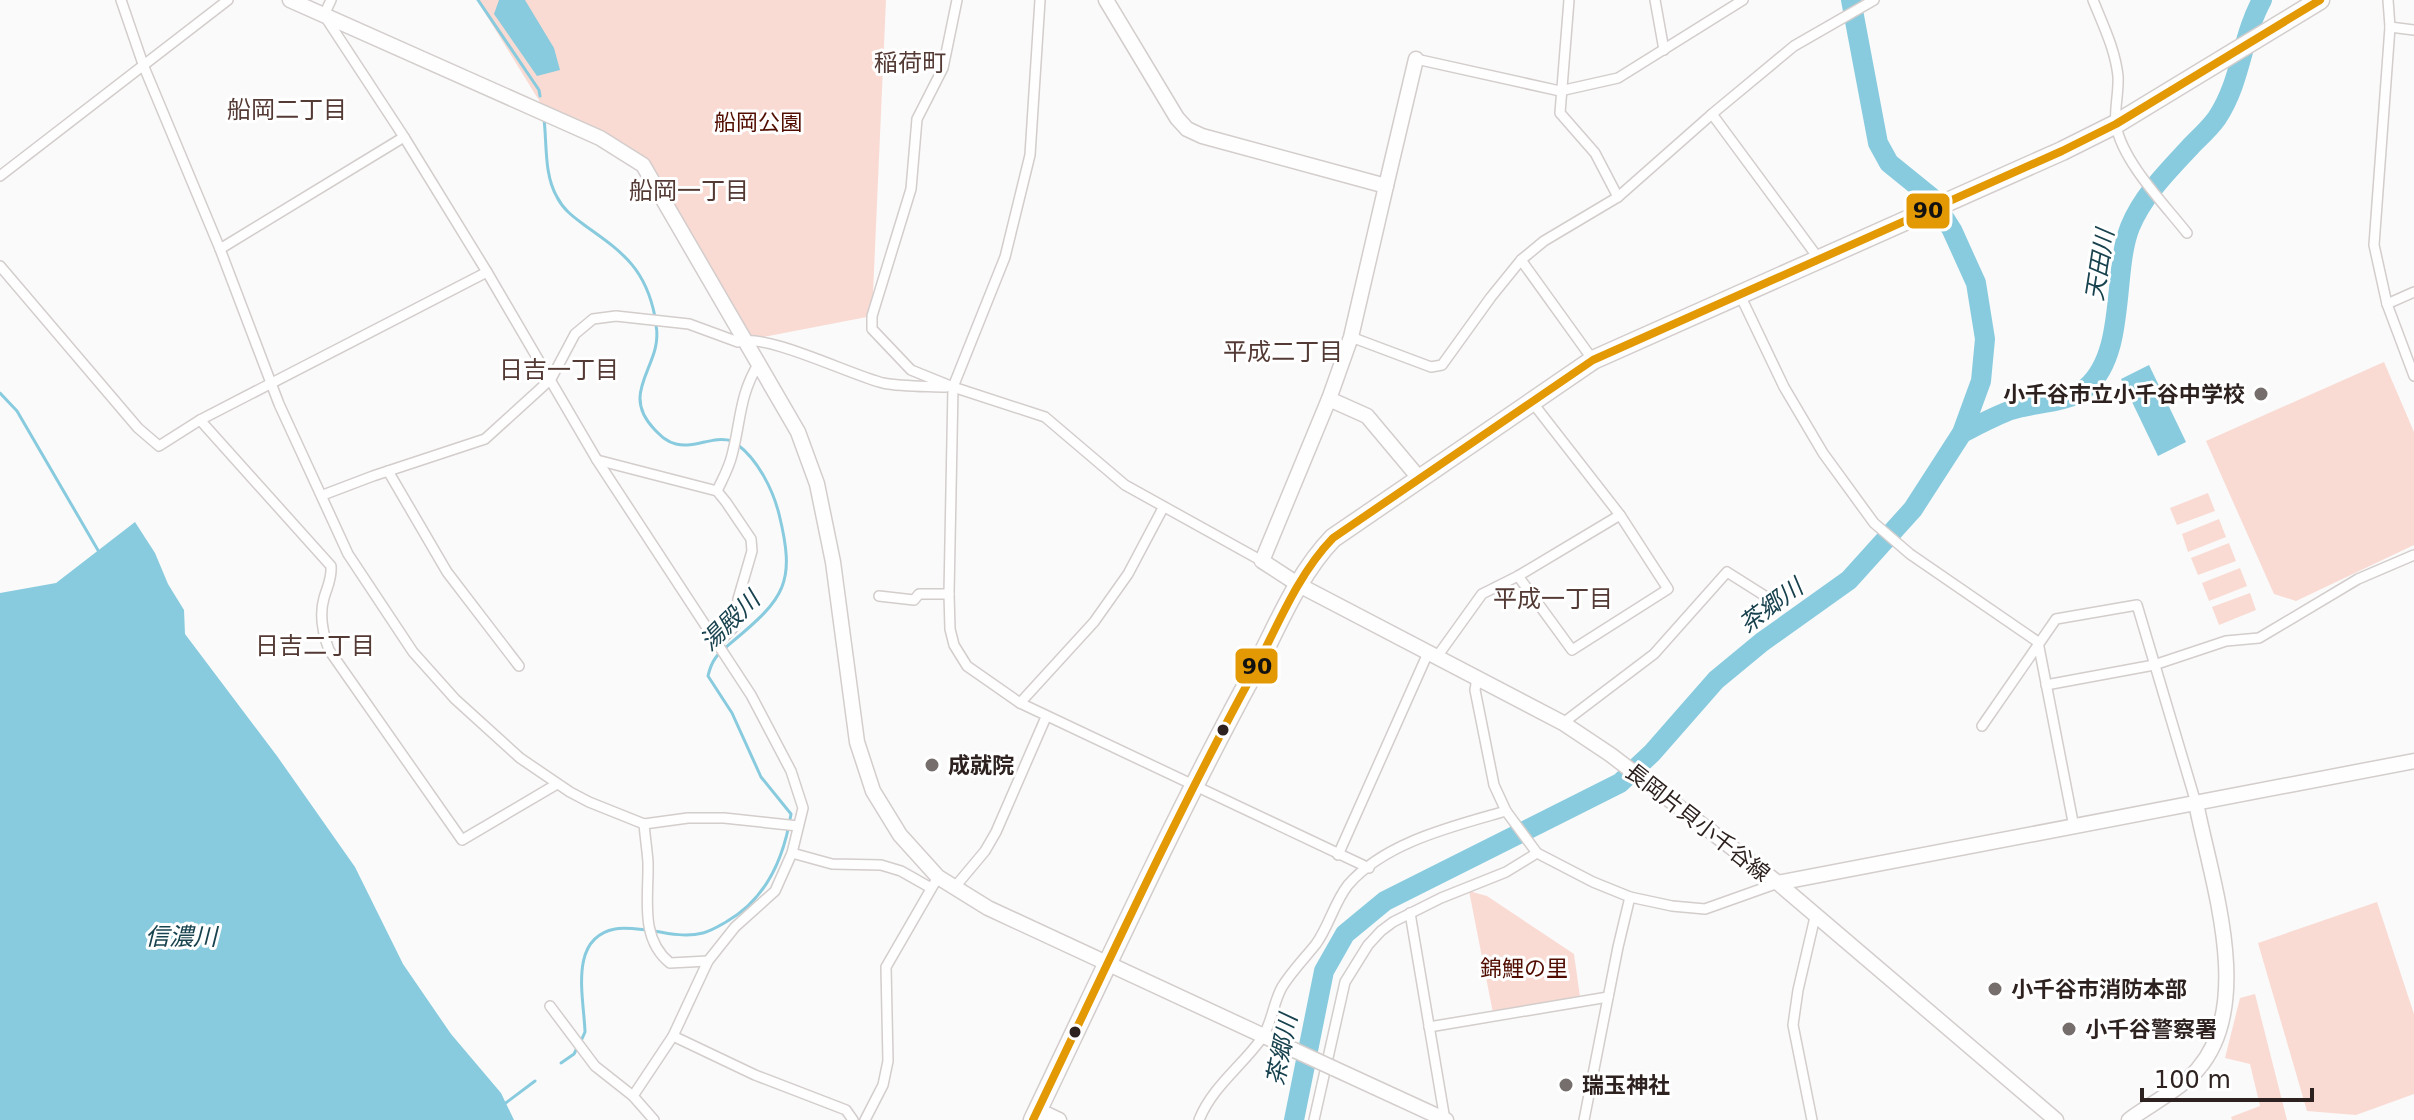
<svg xmlns="http://www.w3.org/2000/svg" width="2414" height="1120" font-family="'DejaVu Sans','Noto Sans JP',sans-serif">
<style>
.green{fill:#f9dbd3}
.water{fill:#88cbde}
.lines{fill:none;stroke-linecap:round;stroke-linejoin:round}
.stream{stroke:#88cbde;stroke-width:3}
.river{stroke:#88cbde;stroke-width:20}
.street-casing{stroke:#d3cdcc;stroke-width:12}
.secondary-casing{stroke:#d3cdcc;stroke-width:17}
.primary-casing{stroke:#d3cdcc;stroke-width:17}
.highway-casing{stroke:#d3cdcc;stroke-width:21}
.street{stroke:#fefefe;stroke-width:9}
.secondary{stroke:#fefefe;stroke-width:14}
.primary{stroke:#fefefe;stroke-width:14}
.highway{stroke:#fefefe;stroke-width:18}
.secondary-bridge-casing{stroke:#d3cdcc;stroke-width:17;stroke-linecap:butt}
.secondary-bridge{stroke:#fefefe;stroke-width:14}
.bus-1-casing{stroke:#fff;stroke-width:14}
.bus-1{stroke:#e39903;stroke-width:8}
.poi-dot{fill:#756e6c;stroke:#fff;stroke-width:3}
.bus-dot{fill:#2d221f;stroke:#fff;stroke-width:3}
.labels{text-anchor:middle;stroke-width:6;stroke-linejoin:round;paint-order:stroke}
.park-label{font-size:22px;fill:#510d00;stroke:#fff}
.poi-label{font-size:22px;font-weight:bold;fill:#2d221f;stroke:#fff;text-anchor:start}
.street-label{font-size:22px;fill:#2d221f;stroke:#fff}
.neighbourhood-label{font-size:24px;fill:#533a34;stroke:#fff}
.water-label{font-size:24px;font-style:italic;fill:#17424e;stroke:#fff}
.line-badge{stroke:#fff;stroke-width:3}
.pale-badge-label{font-size:22px;text-anchor:middle;font-weight:bold;fill:#111}
</style>
<rect width="100%" height="100%" fill="#fafafa"/>
<g class="green">
<polygon points="477,0 886,0 872,316 738,342 643,165 548,115"/>
<polygon points="2384,362 2414,432 2414,545 2296,601 2274,594 2206,441"/>
<polygon points="2208,493 2215,511 2177,525 2170,508"/>
<polygon points="2219,519 2226,537 2188,552 2182,534"/>
<polygon points="2229,543 2236,561 2198,575 2191,558"/>
<polygon points="2240,568 2247,586 2209,601 2202,583"/>
<polygon points="2250,593 2256,610 2219,625 2212,607"/>
<polygon points="1469,891 1487,896 1574,954 1580,997 1493,1013"/>
<polygon points="2377,902 2414,1014 2414,1094 2356,1115 2307,1111 2258,943"/>
<polygon points="2255,994 2287,1120 2232,1120 2231,1117 2260,1106 2250,1064 2225,1058 2240,998"/>
</g>
<g class="water">
<polygon points="499,0 525,0 554,48 560,70 537,76 494,14"/>
<polygon points="2149,365 2186,442 2158,456 2121,379"/>
<polygon points="135,522 155,553 168,584 184,610 185,634 277,756 355,867 403,964 451,1034 501,1093 514,1120 0,1120 0,593 56,583"/>
</g>
<g class="lines">
<g class="stream">
<polyline points="478,0 539,90 540,96"/>
<path d="M544,119C547,144 544,175 557,197C564,211 575,218 587,227C624,253 646,270 655,317"/>
<path d="M656,325C664,366 617,391 655,430C661,436 667,442 676,444C695,449 713,435 732,441"/>
<polyline points="0,393 17,411 99,552"/>
<path d="M654,931C670,934 687,937 703,933C711,931 719,926 726,922C767,899 784,858 791,814L761,777L732,713L708,676C712,658 719,653 732,642C785,598 796,583 779,514C773,490 758,460 738,445"/>
<path d="M581,1041L585,1032C584,998 568,938 615,929C624,927 637,929 646,930"/>
<polyline points="561,1063 574,1054 577,1048"/>
<polyline points="503,1105 535,1081"/>
</g>
<g class="river">
<path d="M1962,433C1978,425 1995,416 2011,410C2035,402 2067,404 2086,388C2127,353 2112,272 2130,227C2143,195 2169,170 2192,145C2200,137 2210,128 2217,118C2242,80 2241,38 2262,0"/>
<polyline points="1294,1120 1324,971 1345,934 1385,901 1620,783 1652,753 1716,680 1762,642 1849,580 1913,509 1962,433 1981,381 1985,339 1976,283 1952,230 1931,197 1889,163 1878,143 1851,0"/>
</g>
<g class="street-casing">
<g id="street">
<polyline points="121,0 144,67 220,249 279,404 348,554 413,652 455,699 520,758 570,792 589,802 644,824 688,818 724,818 798,826"/>
<polyline points="331,0 324,15 404,137 487,272 597,460 751,695 791,771 803,808 792,853 775,891 735,927 708,961 673,1036 633,1096 654,1120"/>
<polyline points="957,0 943,68 917,119 911,189 872,316 872,329 911,370 953,387 1045,417 1125,485 1262,561"/>
<polyline points="1040,0 1030,155 1005,257 953,387 949,594 950,629 954,645 967,666 1020,703 1369,868"/>
<polyline points="1569,0 1560,113 1595,153 1618,197"/>
<polyline points="1655,0 1664,50"/>
<path d="M2093,0C2103,25 2115,49 2118,76C2119,92 2114,110 2116,125C2122,161 2165,205 2187,233"/>
<polyline points="2388,0 2390,27 2374,245 2387,304 2414,376"/>
<polyline points="2390,27 2414,30"/>
<polyline points="1416,59 1560,91 1618,78 1743,0"/>
<polyline points="1712,114 1819,259"/>
<polyline points="0,176 228,0"/>
<polyline points="220,249 404,137"/>
<polyline points="1521,260 1593,360"/>
<polyline points="0,266 138,428 159,446 200,420 487,272"/>
<polyline points="1740,295 1784,387 1823,453 1874,523 1910,554 2038,642 2074,827"/>
<polyline points="2387,304 2414,292"/>
<polyline points="1351,337 1431,367 1442,365 1491,297 1521,260 1544,241 1618,197 1712,114 1794,46 1874,0"/>
<path d="M200,420L331,566C332,579 327,587 324,598C319,615 323,634 329,650L462,840L557,784"/>
<polyline points="597,460 717,491 726,502 751,539 752,551 738,599 735,626 717,644"/>
<polyline points="388,471 447,572 519,666"/>
<path d="M717,491C722,480 729,468 732,455C741,421 739,395 759,363"/>
<path d="M323,495L373,476L485,439L551,379L575,334L593,319L616,316L689,324L738,342C765,332 850,375 883,383C903,387 925,386 946,387"/>
<polyline points="1518,576 1572,650 1668,589 1620,515 1532,402"/>
<polyline points="879,596 914,600 919,594 949,594"/>
<polyline points="1436,658 1482,594 1518,576 1620,515"/>
<polyline points="1477,678 1475,690 1494,785 1506,811 1537,853 1593,882 1630,897 1672,906 1705,909 1778,883"/>
<polyline points="2046,685 2154,665 2226,641 2259,638 2358,579 2414,555"/>
<polyline points="1020,703 1094,622 1128,574 1163,508"/>
<polyline points="1563,723 1654,654 1727,572 1765,596"/>
<polyline points="1982,726 2056,619 2137,605 2196,803"/>
<path d="M644,824C645,836 647,849 648,862C649,897 639,938 670,963L708,961"/>
<polyline points="792,853 832,864 881,865 901,871 931,888"/>
<polyline points="1338,855 1428,653"/>
<polyline points="954,888 985,851 996,832 1046,717"/>
<polyline points="1410,913 1445,1120"/>
<polyline points="550,1006 595,1066 633,1096"/>
<polyline points="1429,1027 1608,997"/>
<polyline points="673,1036 755,1075 846,1110 853,1120"/>
<polyline points="865,1120 883,1085 888,1061 886,967 938,877"/>
<path d="M1199,1120C1212,1087 1242,1066 1262,1038C1272,1023 1273,1003 1282,987C1292,971 1304,959 1316,944C1329,926 1334,903 1348,885C1385,842 1454,826 1506,811"/>
<polyline points="1314,1120 1345,982 1368,945 1381,931 1393,922 1441,898 1506,872 1537,853"/>
<polyline points="1584,1120 1618,947 1630,897"/>
<polyline points="1812,1120 1793,1025 1798,990 1815,917"/>
</g>
</g>
<g class="secondary-casing">
<g id="secondary">
<polyline points="290,0 600,138 643,165 798,432 817,484 833,562 857,742 873,791 900,835 938,877 988,908 1294,1050"/>
<polyline points="1386,186 1416,59"/>
<polyline points="1329,399 1367,416 1419,478"/>
<polyline points="1778,883 2414,761"/>
<polyline points="1333,1068 1446,1120"/>
<polyline points="1038,1110 1059,1120"/>
<path d="M2129,1120C2149,1105 2182,1088 2198,1069C2255,1003 2211,880 2196,803"/>
</g>
</g>
<g class="primary-casing">
<polyline id="primary" points="1106,0 1177,118 1187,129 1202,136 1386,186 1351,337 1329,399 1262,561 1299,585 1563,723 1611,755 1778,883 2056,1120"/>
</g>
<g class="highway-casing">
<path id="highway" d="M1033,1120C1104,972 1172,823 1250,679C1275,632 1296,576 1333,538L1593,360L2062,151L2116,124L2320,0"/>
</g>
<use href="#street" class="street"/>
<use href="#secondary" class="secondary"/>
<use href="#primary" class="primary"/>
<use href="#highway" class="highway"/>
<g class="secondary-bridge-casing">
<polyline id="secondary-bridge" points="1294,1050 1333,1068"/>
</g>
<use href="#secondary-bridge" class="secondary-bridge"/>
<g class="bus-1-casing">
<path id="bus-1" d="M1033,1120C1104,972 1172,823 1250,679C1275,632 1296,576 1333,538L1593,360L2062,151L2116,124L2320,0"/>
</g>
<use href="#bus-1" class="bus-1"/>
</g>
<g class="poi-dot">
<circle cx="2261" cy="394" r="8"/>
<circle cx="932" cy="765" r="8"/>
<circle cx="1995" cy="989" r="8"/>
<circle cx="2069" cy="1029" r="8"/>
<circle cx="1566" cy="1085" r="8"/>
</g>
<g class="bus-dot">
<circle cx="1223" cy="730" r="7"/>
<circle cx="1075" cy="1032" r="7"/>
</g>
<g class="labels">
<g class="park-label">
<text x="758" y="130">船岡公園</text>
<text x="1524" y="976">錦鯉の里</text>
</g>
<g class="poi-label">
<text x="2245" y="402" text-anchor="end">小千谷市立小千谷中学校</text>
<text x="948" y="773">成就院</text>
<text x="2011" y="997">小千谷市消防本部</text>
<text x="2085" y="1037">小千谷警察署</text>
<text x="1582" y="1093">瑞玉神社</text>
</g>
<g class="street-label">
<text transform="translate(1698 822) rotate(38)" y="8">長岡片貝小千谷線</text>
</g>
<g class="neighbourhood-label">
<text x="910" y="71">稲荷町</text>
<text x="287" y="118">船岡二丁目</text>
<text x="689" y="199">船岡一丁目</text>
<text x="1283" y="360">平成二丁目</text>
<text x="559" y="378">日吉一丁目</text>
<text x="1553" y="607">平成一丁目</text>
<text x="315" y="654">日吉二丁目</text>
</g>
<g class="water-label">
<text transform="translate(2100 265) rotate(-81)" y="8">天田川</text>
<text transform="translate(1771 606) rotate(-37)" y="8">茶郷川</text>
<text transform="translate(730 621) rotate(-45)" y="8">湯殿川</text>
<text x="181" y="945">信濃川</text>
<text transform="translate(1282 1050) rotate(-79)" y="8">茶郷川</text>
</g>
</g>
<g class="line-badge">
<rect x="1905" y="192" width="46" height="38" rx="8" fill="#e39903"/>
<rect x="1234" y="647" width="45" height="38" rx="8" fill="#e39903"/>
</g>
<g class="pale-badge-label">
<text x="1928" y="218">90</text>
<text x="1257" y="674">90</text>
</g>
<path d="M2142 1088v12h170v-12" fill="none" stroke="#2d221f" stroke-width="4"/>
<text x="2154" y="1088" font-size="24" fill="#2d221f" stroke="#ffffff" stroke-width="6" paint-order="stroke">100 m</text>
</svg>
